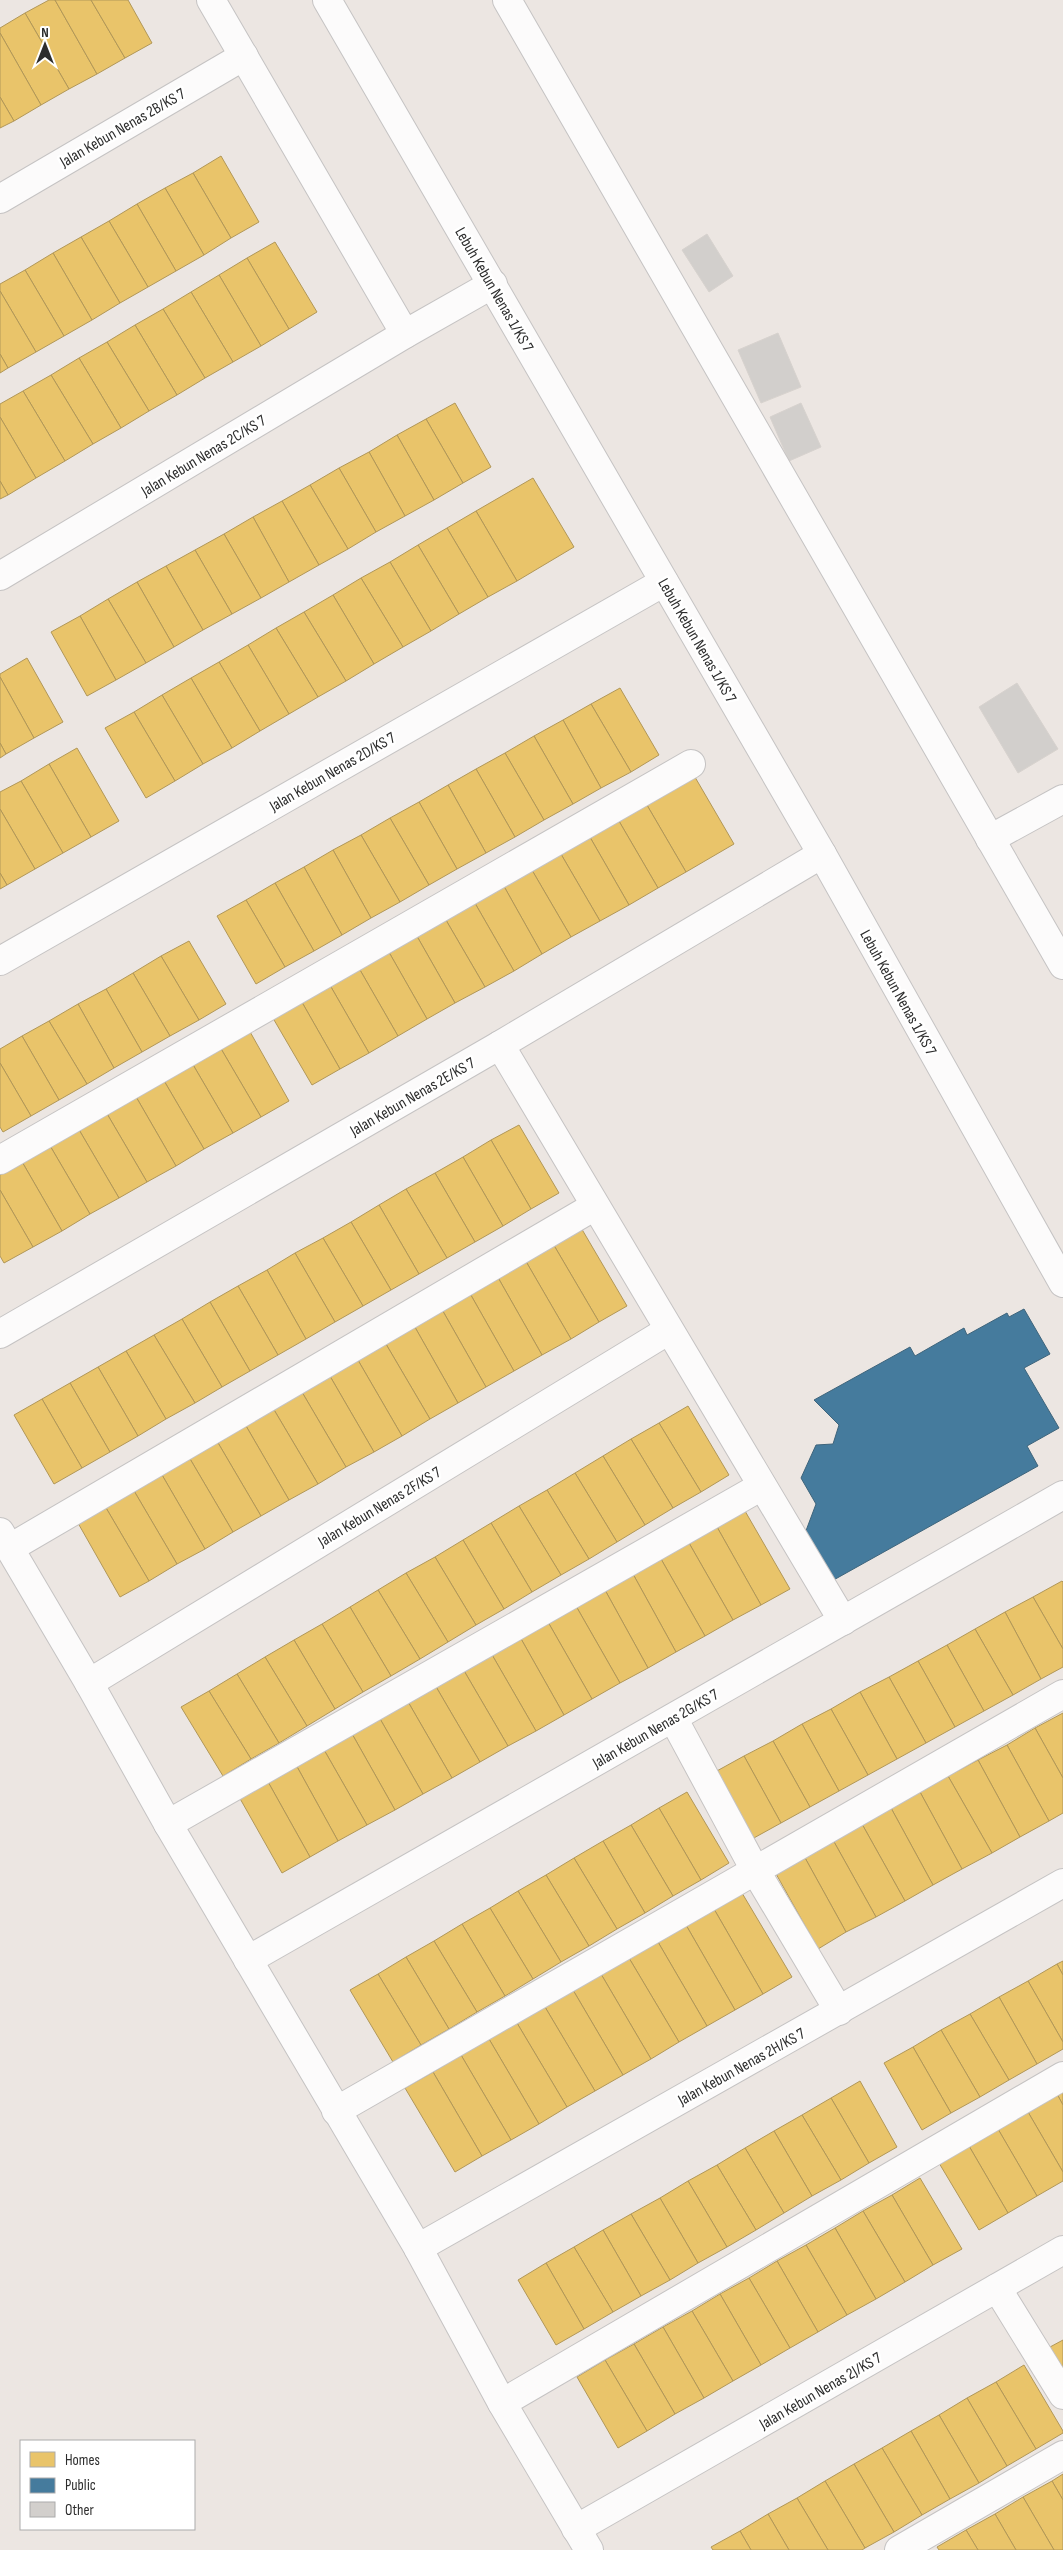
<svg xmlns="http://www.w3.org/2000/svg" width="1063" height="2550" font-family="'Sofia Sans Condensed',sans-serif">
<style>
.homes{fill:#e9c46a;stroke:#b19758}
.public{fill:#457b9d;stroke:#3e647b}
.building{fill:#d2cfcc;stroke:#d7d2ce}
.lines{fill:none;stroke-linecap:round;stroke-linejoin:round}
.minor-casing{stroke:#c5c3c3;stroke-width:30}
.minor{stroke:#fcfbfb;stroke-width:28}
.labels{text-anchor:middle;stroke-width:5;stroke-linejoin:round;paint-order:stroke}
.street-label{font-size:16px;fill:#2d2d2d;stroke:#fff}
</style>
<rect width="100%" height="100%" fill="#ece6e2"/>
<g class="homes">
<polygon points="49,0 55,0 97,74 69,89 25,13"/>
<polygon points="55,0 91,0 125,58 97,74"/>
<polygon points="91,0 128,0 152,43 125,58"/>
<polygon points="25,13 69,89 41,105 0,33 0,28"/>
<polygon points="0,33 41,105 14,121 0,97"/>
<polygon points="0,97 14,121 0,128"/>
<polygon points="221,156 259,222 231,238 193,173"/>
<polygon points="193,173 231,238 204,255 165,188"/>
<polygon points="165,188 204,255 176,271 137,204"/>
<polygon points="137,204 176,271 148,287 109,221"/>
<polygon points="109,221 148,287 120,303 81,237"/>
<polygon points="81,237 120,303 92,320 53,253"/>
<polygon points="275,242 317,312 289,329 247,258"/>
<polygon points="53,253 92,320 64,336 25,270"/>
<polygon points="247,258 289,329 261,346 219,275"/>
<polygon points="25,270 64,336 36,352 0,291 0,284"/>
<polygon points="219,275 261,346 233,362 191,292"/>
<polygon points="0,291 36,352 8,368 0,354"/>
<polygon points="191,292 233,362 205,378 163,309"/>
<polygon points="163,309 205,378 177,395 135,325"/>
<polygon points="135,325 177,395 149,411 107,342"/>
<polygon points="107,342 149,411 121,428 79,358"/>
<polygon points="0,354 8,368 0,373"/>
<polygon points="79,358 121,428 93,444 51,375"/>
<polygon points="51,375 93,444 65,461 23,391"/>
<polygon points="23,391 65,461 36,478 0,417 0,404"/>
<polygon points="455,403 491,467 463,483 426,419"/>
<polygon points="0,417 36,478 8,495 0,481"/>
<polygon points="426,419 463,483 434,500 397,435"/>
<polygon points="397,435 434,500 405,516 369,452"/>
<polygon points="369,452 405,516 376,532 339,468"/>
<polygon points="339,468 376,532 348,549 310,485"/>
<polygon points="533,478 574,547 517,581 476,511"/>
<polygon points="0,481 8,495 0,499"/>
<polygon points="310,485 348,549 319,565 282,501"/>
<polygon points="282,501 319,565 289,582 253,517"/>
<polygon points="476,511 517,581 488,597 447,528"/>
<polygon points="253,517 289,582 261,598 224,534"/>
<polygon points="447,528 488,597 459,614 418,545"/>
<polygon points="224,534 261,598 232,614 195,550"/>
<polygon points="418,545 459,614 431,631 390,562"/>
<polygon points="195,550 232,614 203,630 166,566"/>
<polygon points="390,562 431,631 403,647 361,578"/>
<polygon points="166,566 203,630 174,647 137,582"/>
<polygon points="361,578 403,647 374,664 333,595"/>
<polygon points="137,582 174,647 146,663 108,599"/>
<polygon points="333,595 374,664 346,681 304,612"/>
<polygon points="108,599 146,663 116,680 80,616"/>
<polygon points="304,612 346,681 318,697 276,628"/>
<polygon points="80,616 116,680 87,696 51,632"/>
<polygon points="276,628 318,697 289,714 248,645"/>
<polygon points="248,645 289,714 260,731 219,662"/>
<polygon points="27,658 63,722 34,738 0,677 0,674"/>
<polygon points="219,662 260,731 232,748 191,678"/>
<polygon points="0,677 34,738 6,754 0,743"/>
<polygon points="191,678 232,748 203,764 162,695"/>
<polygon points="620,688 659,755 631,772 591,704"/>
<polygon points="162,695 203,764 175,781 134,712"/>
<polygon points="591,704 631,772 601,788 563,720"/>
<polygon points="134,712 175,781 146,798 105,728"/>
<polygon points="563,720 601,788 573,804 534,736"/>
<polygon points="534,736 573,804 544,820 505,753"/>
<polygon points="0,743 6,754 0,758"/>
<polygon points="77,748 119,821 91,837 49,764"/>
<polygon points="505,753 544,820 515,837 476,769"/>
<polygon points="49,764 91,837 63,853 21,781"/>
<polygon points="476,769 515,837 486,853 448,785"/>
<polygon points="692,772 734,844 686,872 644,800"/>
<polygon points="21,781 63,853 35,869 0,809 0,792"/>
<polygon points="448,785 486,853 457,869 419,802"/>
<polygon points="644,800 686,872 658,888 616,816"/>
<polygon points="419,802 457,869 429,885 390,818"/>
<polygon points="0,809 35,869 7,885 0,873"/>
<polygon points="616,816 658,888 629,905 587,832"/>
<polygon points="390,818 429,885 400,902 361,835"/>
<polygon points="587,832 629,905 600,921 558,849"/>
<polygon points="361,835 400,902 371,918 333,850"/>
<polygon points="558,849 600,921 571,937 529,865"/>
<polygon points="333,850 371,918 342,935 304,867"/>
<polygon points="529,865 571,937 542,954 501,881"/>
<polygon points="304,867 342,935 314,951 275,883"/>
<polygon points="0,873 7,885 0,889"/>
<polygon points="501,881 542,954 514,971 472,898"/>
<polygon points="275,883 314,951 285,967 246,900"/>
<polygon points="472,898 514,971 485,987 443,915"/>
<polygon points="246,900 285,967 256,984 217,916"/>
<polygon points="443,915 485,987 455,1003 414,931"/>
<polygon points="414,931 455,1003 427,1019 386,947"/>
<polygon points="189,941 226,1004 199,1020 161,956"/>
<polygon points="386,947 427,1019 398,1036 356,963"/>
<polygon points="161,956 199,1020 170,1036 133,973"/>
<polygon points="356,963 398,1036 369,1053 327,980"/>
<polygon points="133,973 170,1036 142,1052 106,989"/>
<polygon points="327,980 369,1053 340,1069 299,997"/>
<polygon points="106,989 142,1052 114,1068 78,1004"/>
<polygon points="299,997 340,1069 312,1085 270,1013"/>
<polygon points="78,1004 114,1068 87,1084 49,1021"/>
<polygon points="49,1021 87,1084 59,1100 22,1036"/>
<polygon points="249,1030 289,1101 261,1117 220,1047"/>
<polygon points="22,1036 59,1100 31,1116 0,1063 0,1049"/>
<polygon points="220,1047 261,1117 233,1133 192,1063"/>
<polygon points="0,1063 31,1116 3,1132 0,1127"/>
<polygon points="192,1063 233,1133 204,1149 163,1079"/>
<polygon points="163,1079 204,1149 176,1166 135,1095"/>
<polygon points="135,1095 176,1166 147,1182 106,1112"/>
<polygon points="106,1112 147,1182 119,1198 78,1128"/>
<polygon points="519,1125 559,1193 531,1209 491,1140"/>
<polygon points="78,1128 119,1198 90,1214 49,1144"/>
<polygon points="491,1140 531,1209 503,1226 463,1157"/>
<polygon points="49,1144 90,1214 62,1231 21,1160"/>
<polygon points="463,1157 503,1226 475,1242 435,1173"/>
<polygon points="21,1160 62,1231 33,1247 0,1190 0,1172"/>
<polygon points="435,1173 475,1242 447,1258 406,1189"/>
<polygon points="406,1189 447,1258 419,1274 379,1205"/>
<polygon points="0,1190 33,1247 4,1263 0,1256"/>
<polygon points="379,1205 419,1274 391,1290 351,1222"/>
<polygon points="351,1222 391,1290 363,1306 323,1238"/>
<polygon points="580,1226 627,1306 599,1322 552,1242"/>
<polygon points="323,1238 363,1306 335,1322 295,1253"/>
<polygon points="552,1242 599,1322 571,1339 524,1258"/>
<polygon points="295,1253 335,1322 306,1339 267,1270"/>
<polygon points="524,1258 571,1339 542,1355 496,1274"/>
<polygon points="267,1270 306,1339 278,1355 238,1286"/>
<polygon points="496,1274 542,1355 514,1371 468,1290"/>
<polygon points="238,1286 278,1355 250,1371 210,1302"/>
<polygon points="468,1290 514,1371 486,1387 440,1306"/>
<polygon points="210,1302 250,1371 222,1387 182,1319"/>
<polygon points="440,1306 486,1387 458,1403 412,1322"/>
<polygon points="182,1319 222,1387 195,1403 154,1335"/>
<polygon points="412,1322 458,1403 430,1419 383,1339"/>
<polygon points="154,1335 195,1403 166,1419 126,1351"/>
<polygon points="383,1339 430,1419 402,1436 355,1355"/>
<polygon points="126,1351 166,1419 138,1436 98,1367"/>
<polygon points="355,1355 402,1436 374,1452 327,1371"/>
<polygon points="98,1367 138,1436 110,1452 70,1383"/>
<polygon points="327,1371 374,1452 346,1467 299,1387"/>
<polygon points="70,1383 110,1452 82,1468 42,1399"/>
<polygon points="299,1387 346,1467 318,1484 270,1403"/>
<polygon points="42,1399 82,1468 54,1484 14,1415"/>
<polygon points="270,1403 318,1484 289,1500 242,1419"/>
<polygon points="688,1406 729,1475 701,1492 659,1423"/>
<polygon points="242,1419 289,1500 261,1516 214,1436"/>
<polygon points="659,1423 701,1492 673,1508 631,1439"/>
<polygon points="214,1436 261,1516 233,1532 186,1452"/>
<polygon points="631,1439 673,1508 645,1525 603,1456"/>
<polygon points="186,1452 233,1532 205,1549 158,1468"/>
<polygon points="603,1456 645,1525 617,1542 575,1473"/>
<polygon points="158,1468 205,1549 177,1564 130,1484"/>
<polygon points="575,1473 617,1542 589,1559 547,1490"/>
<polygon points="130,1484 177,1564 149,1581 102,1501"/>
<polygon points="547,1490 589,1559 561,1575 519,1506"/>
<polygon points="102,1501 149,1581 120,1597 74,1516"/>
<polygon points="519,1506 561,1575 532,1592 491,1523"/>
<polygon points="745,1511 790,1589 761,1605 717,1527"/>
<polygon points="491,1523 532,1592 504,1609 463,1540"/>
<polygon points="717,1527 761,1605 733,1620 689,1543"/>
<polygon points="463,1540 504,1609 476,1625 435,1557"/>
<polygon points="689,1543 733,1620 705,1636 661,1559"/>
<polygon points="435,1557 476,1625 448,1642 406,1573"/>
<polygon points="661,1559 705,1636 676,1652 633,1574"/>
<polygon points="406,1573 448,1642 420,1659 378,1590"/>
<polygon points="633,1574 676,1652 648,1668 605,1590"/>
<polygon points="1062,1581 1063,1582 1063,1649 1033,1597"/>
<polygon points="378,1590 420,1659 391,1676 350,1607"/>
<polygon points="605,1590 648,1668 620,1683 576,1606"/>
<polygon points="1033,1597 1063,1649 1063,1667 1041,1679 1005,1612"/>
<polygon points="576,1606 620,1683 592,1699 548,1622"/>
<polygon points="350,1607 391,1676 363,1692 322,1624"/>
<polygon points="1005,1612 1041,1679 1013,1695 975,1629"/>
<polygon points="548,1622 592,1699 564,1715 520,1637"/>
<polygon points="322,1624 363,1692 335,1709 294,1640"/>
<polygon points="975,1629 1013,1695 984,1711 947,1645"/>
<polygon points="520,1637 564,1715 536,1731 491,1653"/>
<polygon points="294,1640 335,1709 307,1726 265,1657"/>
<polygon points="947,1645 984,1711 955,1727 918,1661"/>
<polygon points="491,1653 536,1731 508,1746 463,1669"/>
<polygon points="265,1657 307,1726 279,1743 237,1674"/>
<polygon points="918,1661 955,1727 926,1743 889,1677"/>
<polygon points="463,1669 508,1746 480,1762 435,1685"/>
<polygon points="237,1674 279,1743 251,1759 209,1691"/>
<polygon points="889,1677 926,1743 897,1759 860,1692"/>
<polygon points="435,1685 480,1762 452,1778 407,1700"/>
<polygon points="209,1691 251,1759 223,1776 181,1707"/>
<polygon points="860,1692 897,1759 868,1775 831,1709"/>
<polygon points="407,1700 452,1778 423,1794 379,1717"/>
<polygon points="831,1709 868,1775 839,1791 802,1724"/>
<polygon points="1063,1713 1063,1778 1035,1728"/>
<polygon points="379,1717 423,1794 395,1810 351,1732"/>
<polygon points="802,1724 839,1791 810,1807 773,1741"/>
<polygon points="1035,1728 1063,1778 1063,1813 1049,1821 1007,1745"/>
<polygon points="351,1732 395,1810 367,1825 323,1748"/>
<polygon points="773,1741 810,1807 781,1823 744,1756"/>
<polygon points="1007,1745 1049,1821 1020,1837 978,1760"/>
<polygon points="323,1748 367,1825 338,1841 295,1763"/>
<polygon points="744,1756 781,1823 752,1839 715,1772"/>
<polygon points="978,1760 1020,1837 992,1853 948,1776"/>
<polygon points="295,1763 338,1841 310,1857 267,1780"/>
<polygon points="948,1776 992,1853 962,1869 920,1792"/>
<polygon points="267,1780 310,1857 282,1873 238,1795"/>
<polygon points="687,1792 729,1863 701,1880 659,1808"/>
<polygon points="920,1792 962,1869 933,1885 891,1808"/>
<polygon points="659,1808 701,1880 673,1896 631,1825"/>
<polygon points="891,1808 933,1885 905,1901 862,1824"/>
<polygon points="862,1824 905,1901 876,1917 833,1840"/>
<polygon points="631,1825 673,1896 645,1913 603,1841"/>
<polygon points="833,1840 876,1917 846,1932 804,1856"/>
<polygon points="603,1841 645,1913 617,1929 574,1858"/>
<polygon points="804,1856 846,1932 818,1949 775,1872"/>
<polygon points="574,1858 617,1929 589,1946 546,1875"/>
<polygon points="546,1875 589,1946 561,1962 518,1891"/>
<polygon points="518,1891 561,1962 533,1979 490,1908"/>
<polygon points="742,1893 792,1977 763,1994 714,1909"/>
<polygon points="490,1908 533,1979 505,1996 462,1924"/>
<polygon points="714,1909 763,1994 735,2010 686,1925"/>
<polygon points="462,1924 505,1996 477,2012 434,1941"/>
<polygon points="686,1925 735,2010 707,2026 658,1942"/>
<polygon points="434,1941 477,2012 449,2029 406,1957"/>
<polygon points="658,1942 707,2026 679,2042 629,1958"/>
<polygon points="406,1957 449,2029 421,2045 378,1974"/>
<polygon points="629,1958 679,2042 651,2059 601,1974"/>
<polygon points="1063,1961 1063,1975 1057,1964"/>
<polygon points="1057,1964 1063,1975 1063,2042 1028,1981"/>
<polygon points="378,1974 421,2045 393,2062 350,1990"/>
<polygon points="601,1974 651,2059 623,2075 573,1990"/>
<polygon points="1028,1981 1063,2042 1063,2049 1037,2064 999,1997"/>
<polygon points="573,1990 623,2075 595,2091 545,2007"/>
<polygon points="999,1997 1037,2064 1009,2080 970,2014"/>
<polygon points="545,2007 595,2091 567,2107 517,2023"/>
<polygon points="970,2014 1009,2080 980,2097 941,2030"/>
<polygon points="517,2023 567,2107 539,2124 489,2039"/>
<polygon points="941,2030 980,2097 951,2113 913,2047"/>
<polygon points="489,2039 539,2124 511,2140 461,2055"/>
<polygon points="913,2047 951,2113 922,2130 884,2063"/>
<polygon points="461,2055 511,2140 482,2156 433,2072"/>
<polygon points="433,2072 482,2156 455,2172 405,2088"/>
<polygon points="860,2081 897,2147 869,2163 831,2098"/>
<polygon points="1063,2091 1063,2105 1057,2094"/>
<polygon points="1057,2094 1063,2105 1063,2172 1028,2112"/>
<polygon points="831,2098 869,2163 841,2180 802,2115"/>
<polygon points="1028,2112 1063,2172 1063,2181 1037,2196 998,2129"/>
<polygon points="802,2115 841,2180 812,2196 774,2131"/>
<polygon points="998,2129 1037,2196 1008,2213 969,2146"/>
<polygon points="774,2131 812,2196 784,2213 745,2148"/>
<polygon points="969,2146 1008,2213 979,2230 939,2163"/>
<polygon points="745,2148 784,2213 756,2230 717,2165"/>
<polygon points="717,2165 756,2230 727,2247 688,2181"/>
<polygon points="920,2178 962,2249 933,2265 892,2195"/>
<polygon points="688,2181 727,2247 698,2263 660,2198"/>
<polygon points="892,2195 933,2265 905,2282 863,2211"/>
<polygon points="660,2198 698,2263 670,2280 631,2214"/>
<polygon points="863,2211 905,2282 876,2299 835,2228"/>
<polygon points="631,2214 670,2280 641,2296 603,2230"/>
<polygon points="835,2228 876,2299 847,2315 806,2245"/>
<polygon points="603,2230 641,2296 613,2312 574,2247"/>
<polygon points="806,2245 847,2315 818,2332 777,2261"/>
<polygon points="574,2247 613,2312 584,2329 546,2263"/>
<polygon points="777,2261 818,2332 790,2348 749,2278"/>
<polygon points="546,2263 584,2329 556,2345 518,2280"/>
<polygon points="749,2278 790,2348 761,2365 720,2294"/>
<polygon points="720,2294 761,2365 733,2381 692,2311"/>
<polygon points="692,2311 733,2381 704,2398 663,2327"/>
<polygon points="663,2327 704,2398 675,2414 634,2344"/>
<polygon points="1063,2340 1063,2369 1050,2347"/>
<polygon points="634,2344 675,2414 647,2431 605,2360"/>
<polygon points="605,2360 647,2431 618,2448 577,2377"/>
<polygon points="1024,2365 1063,2431 1063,2433 1036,2449 996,2382"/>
<polygon points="996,2382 1036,2449 1007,2466 967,2398"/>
<polygon points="967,2398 1007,2466 979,2483 939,2415"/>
<polygon points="939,2415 979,2483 950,2499 911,2431"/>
<polygon points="911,2431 950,2499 922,2515 882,2448"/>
<polygon points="882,2448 922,2515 894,2532 854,2464"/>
<polygon points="854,2464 894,2532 865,2548 825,2481"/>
<polygon points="1063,2474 1063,2500 1052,2481"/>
<polygon points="825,2481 865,2548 862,2550 828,2550 797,2498"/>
<polygon points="1052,2481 1063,2500 1063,2550 1054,2550 1023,2497"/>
<polygon points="1023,2497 1054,2550 1016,2550 995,2514"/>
<polygon points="797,2498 828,2550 789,2550 768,2514"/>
<polygon points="768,2514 789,2550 751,2550 740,2531"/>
<polygon points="995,2514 1016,2550 978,2550 966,2530"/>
<polygon points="966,2530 978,2550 939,2550 937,2547"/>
<polygon points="740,2531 751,2550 713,2550 711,2547"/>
</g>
<polygon class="public" points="1024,1309 1050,1354 1024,1368 1059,1428 1027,1446 1038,1466 830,1582 804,1536 816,1504 801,1478 816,1445 833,1444 839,1425 814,1400 910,1347 915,1356 964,1328 967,1335 1007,1313 1009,1317"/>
<g class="building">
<polygon points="707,234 733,276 709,292 682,250"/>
<polygon points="778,333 801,387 761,403 738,350"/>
<polygon points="801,403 821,447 789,461 770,417"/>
<polygon points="1017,683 1058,749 1018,773 979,707"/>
</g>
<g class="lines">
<g class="minor-casing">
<g id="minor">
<polyline points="211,0 405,334"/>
<polyline points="327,0 822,854 1063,1283"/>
<polyline points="507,0 1063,965"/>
<polyline points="0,199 244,56"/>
<polyline points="0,576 405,334 493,284"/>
<polyline points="990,839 1063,799"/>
<polyline points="0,961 664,582"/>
<polyline points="500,1045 843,1621"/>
<polyline points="0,1160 691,764"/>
<polyline points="0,1334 500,1045 822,854"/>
<polyline points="0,1532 89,1683 168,1824 418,2248 502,2403 589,2550"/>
<polyline points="10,1548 595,1206"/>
<polyline points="89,1683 669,1330"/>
<polyline points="673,1718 755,1870 839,2011"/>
<polyline points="168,1824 762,1486"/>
<polyline points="248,1960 1063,1495"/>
<polyline points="336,2111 1063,1694"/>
<polyline points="418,2248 1063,1883"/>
<polyline points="997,2288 1063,2395"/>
<polyline points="502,2403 1063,2076"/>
<polyline points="576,2529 1063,2250"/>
<polyline points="899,2550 1063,2455"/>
</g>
</g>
<use href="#minor" class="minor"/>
</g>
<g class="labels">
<g class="street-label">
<text transform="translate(122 127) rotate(-30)" y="6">Jalan Kebun Nenas 2B/KS 7</text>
<text transform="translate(495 289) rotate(60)" y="6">Lebuh Kebun Nenas 1/KS 7</text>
<text transform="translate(203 455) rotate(-31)" y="6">Jalan Kebun Nenas 2C/KS 7</text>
<text transform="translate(698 640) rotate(60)" y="6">Lebuh Kebun Nenas 1/KS 7</text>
<text transform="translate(332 771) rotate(-30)" y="6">Jalan Kebun Nenas 2D/KS 7</text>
<text transform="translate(899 992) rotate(61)" y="6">Lebuh Kebun Nenas 1/KS 7</text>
<text transform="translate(412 1096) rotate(-30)" y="6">Jalan Kebun Nenas 2E/KS 7</text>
<text transform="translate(379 1506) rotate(-31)" y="6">Jalan Kebun Nenas 2F/KS 7</text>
<text transform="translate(655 1728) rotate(-30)" y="6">Jalan Kebun Nenas 2G/KS 7</text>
<text transform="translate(741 2066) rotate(-29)" y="6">Jalan Kebun Nenas 2H/KS 7</text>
<text transform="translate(820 2390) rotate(-30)" y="6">Jalan Kebun Nenas 2J/KS 7</text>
</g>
</g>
<rect x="20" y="2440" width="175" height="90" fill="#ffffff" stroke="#ababab"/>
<rect x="30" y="2452" width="25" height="15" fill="#e9c46a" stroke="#ababab"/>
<text x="65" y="2465" font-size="15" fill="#2d2d2d">Homes</text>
<rect x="30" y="2478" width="25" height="15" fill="#457b9d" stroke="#ababab"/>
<text x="65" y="2490" font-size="15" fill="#2d2d2d">Public</text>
<rect x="30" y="2502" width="25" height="15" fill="#d2cfcc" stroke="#ababab"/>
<text x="65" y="2515" font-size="15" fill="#2d2d2d">Other</text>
<g transform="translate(45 45)" stroke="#ffffff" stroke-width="4" paint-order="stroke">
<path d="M0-4L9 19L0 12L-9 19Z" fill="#2d2d2d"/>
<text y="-8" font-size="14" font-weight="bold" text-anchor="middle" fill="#2d2d2d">N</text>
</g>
</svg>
